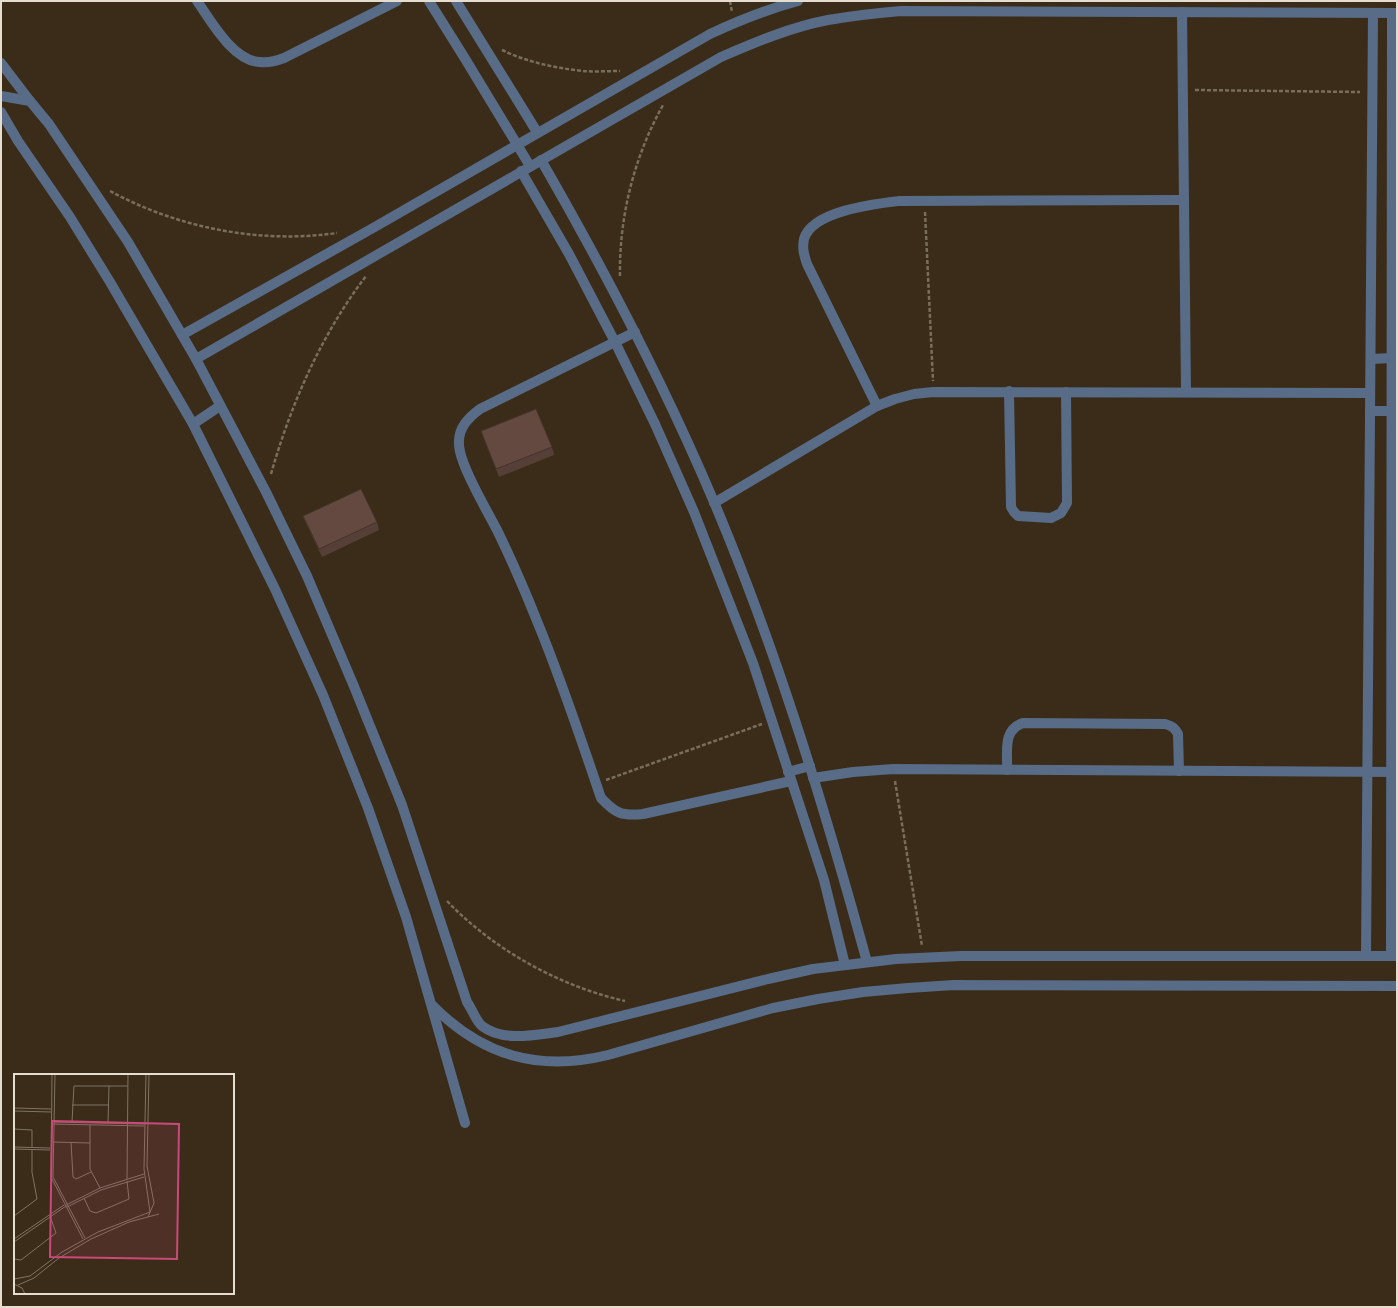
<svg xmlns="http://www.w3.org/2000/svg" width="1398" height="1308" font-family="'Noto Serif',serif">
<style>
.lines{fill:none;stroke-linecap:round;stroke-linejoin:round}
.path{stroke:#796d5b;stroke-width:2.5;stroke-dasharray:4 2;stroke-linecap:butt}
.minor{stroke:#586c87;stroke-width:10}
.wall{fill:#553f37}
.building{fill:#634940;stroke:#45332d}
.inset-road{fill:none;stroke:#7f7362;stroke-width:1}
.view{fill:#cb4978;fill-opacity:0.15;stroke:#cb4978;stroke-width:2}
.inset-edge{fill:none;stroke:#e6ddd1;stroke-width:2}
</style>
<rect width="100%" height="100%" fill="#3a2c18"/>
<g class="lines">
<g class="path">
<polyline points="730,1 732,12"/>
<path d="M502,50C527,62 555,68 583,71C595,72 608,71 620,71"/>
<polyline points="1195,90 1360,92"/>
<path d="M110,191C178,228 260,244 337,233"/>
<polyline points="925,212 933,381"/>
<path d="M620,276C619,217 634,157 663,105"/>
<path d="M271,474C291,404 321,335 366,276"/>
<polyline points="606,780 762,724"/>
<polyline points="895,781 922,946"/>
<path d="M447,901C494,950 559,986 625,1001"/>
</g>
<g class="minor">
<path d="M197,1C211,21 233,61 260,62C268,63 276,61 284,58L397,1"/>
<polyline points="429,1 464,57 530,166"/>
<polyline points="456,1 537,132"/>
<polyline points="1182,12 1186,392"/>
<path d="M1,63L30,101L49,124L128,242L196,359L266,492L307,576L353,684L402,805L467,1002C472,1009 476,1021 482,1026C503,1042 534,1035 558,1032L768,979L813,969L896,959L961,956H1397"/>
<polyline points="1,96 30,101"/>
<polyline points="1,112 18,141 70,217 110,282 193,424 275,589 323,695 368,808 406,917 465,1123"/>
<path d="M541,160C605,271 664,384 714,502C777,651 824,806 867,962"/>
<polyline points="521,171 569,254 615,342 655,424 694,512 753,663 824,880 845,965"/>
<path d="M635,332L480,409C468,418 458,428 459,444C459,464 488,512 498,532C512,561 525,591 537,621C561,679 581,739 601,798C616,814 622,816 643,814L791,781"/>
<path d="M182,335L373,228L710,34C738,21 768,9 798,1"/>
<path d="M196,359L721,57C756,42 791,27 828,20C852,16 877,13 901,11L1397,13"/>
<polyline points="1371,359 1392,358"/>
<polyline points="1009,391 1011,507 1014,512 1018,516 1051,518 1061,513 1067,503 1066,392"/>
<path d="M877,406L807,264C804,255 802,248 804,239C812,211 874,204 899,201L1184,200"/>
<polyline points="1370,411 1392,411"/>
<polyline points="193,424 220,406"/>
<polyline points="714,503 877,406 895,399 914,394 933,392 1370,393"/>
<path d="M1007,770C1008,752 1002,730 1023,723L1165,724C1172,726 1175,728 1178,734L1179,771"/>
<polyline points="788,772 810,766"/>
<polyline points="813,778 853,772 893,769 1397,772"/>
<polyline points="1366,956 1373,13"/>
<polyline points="1391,956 1392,13"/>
<path d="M432,1005C482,1056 539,1072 608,1055L773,1008L818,999L863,992L908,988L954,985L1397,986"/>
</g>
</g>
<g class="wall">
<polygon points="484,439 552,447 554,455 499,477"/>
<polygon points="303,516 377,522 379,530 322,557 306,523"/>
</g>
<g class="building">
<polygon points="536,409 552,447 496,469 481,431"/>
<polygon points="361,489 377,522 319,549 303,516"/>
</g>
<g transform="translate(14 1074)">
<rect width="220" height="220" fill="#3a2c18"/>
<path class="inset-road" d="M38,0L37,103L69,165M41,0L39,103L71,164M58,31H95M0,34L37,35M0,37L37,38M40,48L131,50M58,48L60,12H114M94,49L95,12M39,50L130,52M76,51V95L86,114M0,55L18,56V73M39,68L76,69M57,68L59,103L62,105L77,98M0,73L36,74M0,75L36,76M113,105L114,0M70,124L76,137L82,139L115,125L113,107M52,131L86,114L130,100M53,133L87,116L130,103M0,142L23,125L18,98V75M134,143L140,129L133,92L135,0M0,165L50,131M0,168L52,132M0,185L7,186L42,159L36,142M0,205L16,202L48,178L84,158L136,138L130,95L132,0M0,210L8,214L11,220M4,211L20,204L45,184L77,165L115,148L145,140"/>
<path class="view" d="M38,47L165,50L163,185L36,183Z"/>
<rect width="220" height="220" class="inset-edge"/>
</g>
<rect width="1398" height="1308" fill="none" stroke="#e6ddd1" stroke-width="4"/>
</svg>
